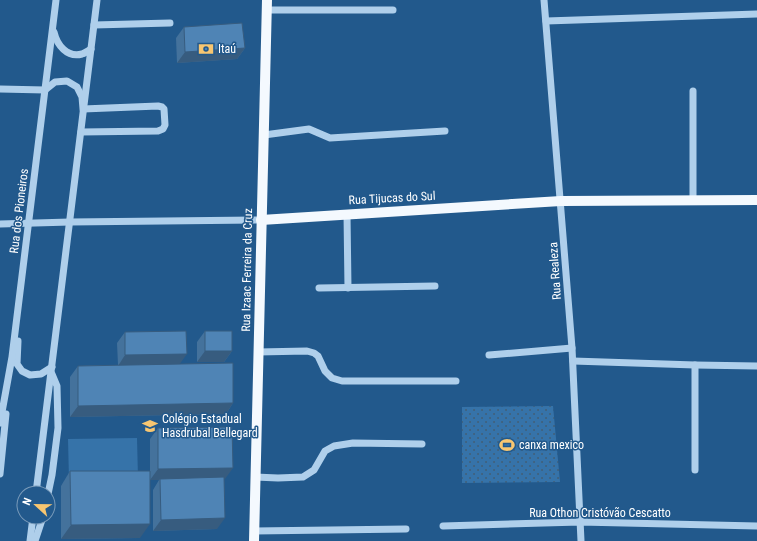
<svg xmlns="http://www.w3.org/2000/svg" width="757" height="541" font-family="'Roboto Condensed',sans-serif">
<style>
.grass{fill:#3673a9}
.park{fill:url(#park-dots)}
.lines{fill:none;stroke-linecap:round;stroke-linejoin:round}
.minor{stroke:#afcfeb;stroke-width:7}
.major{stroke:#f4f9fe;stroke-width:10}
.wall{fill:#44729c}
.shaded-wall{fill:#375c7f}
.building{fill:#4f84b5;stroke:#375c7f}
.labels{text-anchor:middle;stroke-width:3;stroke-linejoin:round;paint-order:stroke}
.poi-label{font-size:12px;fill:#fff;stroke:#22598c;text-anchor:start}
.street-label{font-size:12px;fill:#fff;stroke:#22598c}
</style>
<defs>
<pattern id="park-dots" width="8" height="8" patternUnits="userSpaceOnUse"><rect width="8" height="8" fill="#3673a9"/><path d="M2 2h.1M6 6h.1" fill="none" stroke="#425e76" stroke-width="1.8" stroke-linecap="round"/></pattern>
</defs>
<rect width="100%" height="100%" fill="#22598c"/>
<polygon class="grass" points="137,438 138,478 69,480 68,439"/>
<polygon class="park" points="553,406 560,482 462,483 462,407"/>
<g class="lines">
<g class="minor">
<polyline points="544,0 572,348 581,541"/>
<polyline points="267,10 393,10"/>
<polyline points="546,21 757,14"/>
<polyline points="94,25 170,23"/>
<path d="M54,32C57,45 67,58 82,54C85,53 88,51 91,49"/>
<polyline points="0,89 45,90 55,82 67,81 77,87 82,97 83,109 158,106 162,107 164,109 165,125 163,129 158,131 81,132"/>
<polyline points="264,135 309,129 330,138 445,131"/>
<polyline points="693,200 693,91"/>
<polyline points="347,214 348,288"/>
<polyline points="0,224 70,222 261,220"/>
<polyline points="319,288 435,286"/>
<polyline points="18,341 17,364 22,371 30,375 41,374 52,367"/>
<polyline points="258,352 307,351 314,353 318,356 325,371 332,378 342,381 456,381"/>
<polyline points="489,355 572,348"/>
<polyline points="573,361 695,365 757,366"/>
<polyline points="0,423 12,357 56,0"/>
<polyline points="695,470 695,365"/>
<polyline points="0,474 6,414"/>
<polyline points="255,477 278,478 303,477 314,470 325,451 334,446 353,443 422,444"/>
<polyline points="36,493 97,0"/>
<polyline points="48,494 52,475 58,428 57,386 52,374"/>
<polyline points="443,526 580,522 757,526"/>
<polyline points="254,531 406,529"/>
<polyline points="30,541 33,517"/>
<polyline points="35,541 43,517"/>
</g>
<g class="major">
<polyline points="261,220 561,201 757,200"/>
<polyline points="254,541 267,0"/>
</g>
</g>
<g class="wall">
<polygon points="184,27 245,48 237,59 177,63 176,38"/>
<polygon points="205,331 232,351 224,362 197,362 197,342"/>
<polygon points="125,332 179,364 233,403 226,414 70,417 70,377 78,366 118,365 117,343"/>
<polygon points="158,428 225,479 224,479 217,529 153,531 153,490 159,480 150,480 150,439"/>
<polygon points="70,471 140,538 61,539 61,486"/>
</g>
<g class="shaded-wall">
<polygon points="245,48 237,59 177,63 185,52"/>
<polygon points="205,351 232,351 224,362 197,362"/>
<polygon points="187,354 179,365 118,366 125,355"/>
<polygon points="233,403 226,414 70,417 78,406"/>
<polygon points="233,468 225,479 160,480 160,479 159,480 150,480 158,469"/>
<polygon points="225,518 217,529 153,531 161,520"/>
<polygon points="150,524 140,538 61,539 71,525"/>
</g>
<g class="building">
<polygon points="242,23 245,48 185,52 184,27"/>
<polygon points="186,331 187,354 125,355 125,332"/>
<rect x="205" y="331" width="27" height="20"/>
<polygon points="233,363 233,403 78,406 78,366"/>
<polygon points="232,427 233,468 158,469 158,428"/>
<polygon points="70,471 150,471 150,524 71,525"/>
<polygon points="224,477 225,518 161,520 160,479"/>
</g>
<defs>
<g id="bank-bare" transform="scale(1.2)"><path d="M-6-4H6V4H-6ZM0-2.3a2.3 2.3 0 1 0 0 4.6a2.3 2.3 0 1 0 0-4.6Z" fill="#f7c671" stroke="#22598c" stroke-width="2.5" paint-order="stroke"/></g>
<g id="school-bare" transform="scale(1.2)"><path d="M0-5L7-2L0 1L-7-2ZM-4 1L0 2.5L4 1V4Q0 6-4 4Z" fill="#f7c671" stroke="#22598c" stroke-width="2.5" paint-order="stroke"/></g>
<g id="stadium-bare" transform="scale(1.2)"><path d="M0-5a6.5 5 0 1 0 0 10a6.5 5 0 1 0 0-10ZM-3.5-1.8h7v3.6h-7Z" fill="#f7c671" stroke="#22598c" stroke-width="2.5" paint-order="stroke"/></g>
</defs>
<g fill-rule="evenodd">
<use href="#bank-bare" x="206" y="49"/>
<use href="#school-bare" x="150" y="426"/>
<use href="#stadium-bare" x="507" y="445"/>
</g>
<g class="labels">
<g class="poi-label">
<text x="218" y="53">Itaú</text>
<text x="162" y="423">Colégio Estadual<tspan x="162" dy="14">Hasdrubal Bellegard</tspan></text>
<text x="519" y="449">canxa mexico</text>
</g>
<g class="street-label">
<text transform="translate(392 198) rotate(-3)" y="4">Rua Tijucas do Sul</text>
<text transform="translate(19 211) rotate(-83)" y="4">Rua dos Pioneiros</text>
<text transform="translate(247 270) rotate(-89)" y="4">Rua Izaac Ferreira da Cruz</text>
<text transform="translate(555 271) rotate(-94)" y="4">Rua Realeza</text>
<text x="600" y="517">Rua Othon Cristóvão Cescatto</text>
</g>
</g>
<g transform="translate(36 505) rotate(292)"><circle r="19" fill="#22598c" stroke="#7a9bba"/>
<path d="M0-3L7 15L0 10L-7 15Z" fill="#f7c671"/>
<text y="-6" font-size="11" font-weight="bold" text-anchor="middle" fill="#ffffff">N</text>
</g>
</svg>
